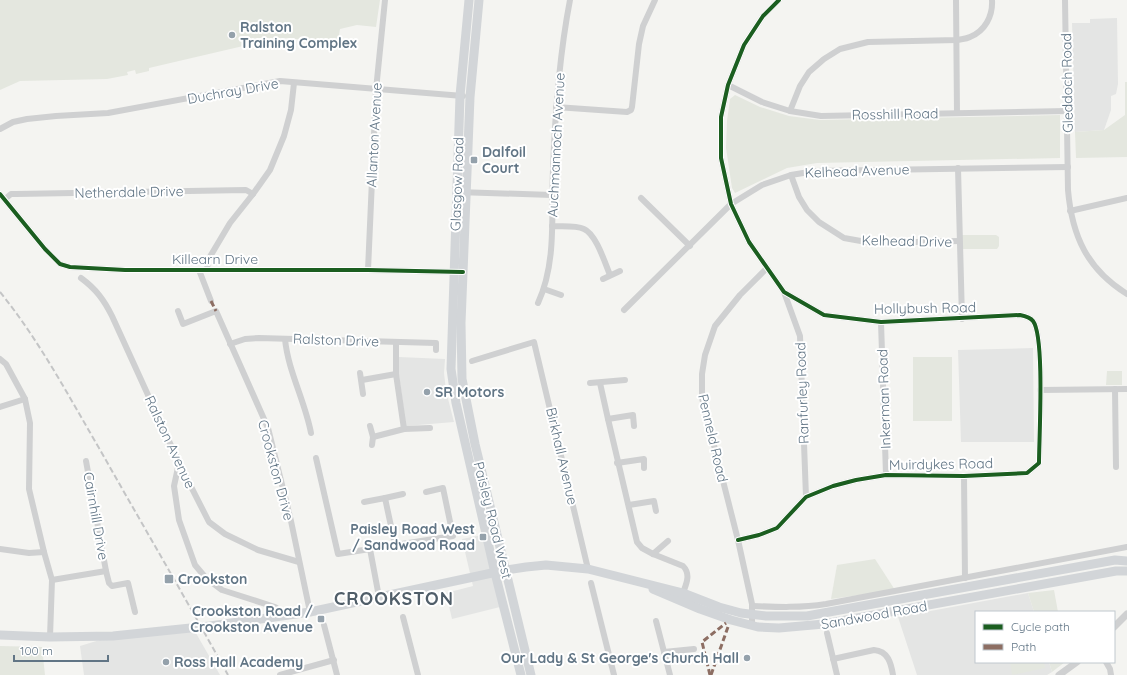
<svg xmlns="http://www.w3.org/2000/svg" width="1127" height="675" font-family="Quicksand,sans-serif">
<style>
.built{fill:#e4e5e4}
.green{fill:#e4e7df}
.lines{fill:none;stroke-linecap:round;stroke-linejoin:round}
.minor{stroke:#cfd0d1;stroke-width:6}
.tertiary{stroke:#cfd0d1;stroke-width:7}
.primary{stroke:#d2d5d8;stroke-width:9}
.rail{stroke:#c4c5c6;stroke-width:2;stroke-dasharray:6 3;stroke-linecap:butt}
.quiet{stroke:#8d6e63;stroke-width:3;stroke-dasharray:6 3;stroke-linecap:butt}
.cycleway-casing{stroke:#fff;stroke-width:6}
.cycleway{stroke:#1b5e20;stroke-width:4}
.poi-dot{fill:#94a1ab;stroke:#fff;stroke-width:1.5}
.labels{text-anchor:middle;stroke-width:4;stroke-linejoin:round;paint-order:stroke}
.poi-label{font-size:14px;font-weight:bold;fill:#617585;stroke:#fff;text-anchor:start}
.street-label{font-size:14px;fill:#617585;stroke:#fff}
.district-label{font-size:18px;font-weight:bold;letter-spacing:1px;fill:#505e69;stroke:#fff}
</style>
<rect width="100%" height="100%" fill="#f4f4f1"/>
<g class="built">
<polygon points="1117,18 1118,84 1116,94 1111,96 1111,110 1104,130 1075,132 1072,23 1090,23 1090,19"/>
<polygon points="1033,348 1034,442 961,442 958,350"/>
<polygon points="399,357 445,359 444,373 446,391 454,422 406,426 399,375"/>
<polygon points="482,535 500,607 452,619 446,593 473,586 462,539"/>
<polygon points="1028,593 1034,612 976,612 976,662 1049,662 1052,672 1047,675 917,675 898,617"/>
<polygon points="193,628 220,675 84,675 80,646 113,636"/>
</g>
<g class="green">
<polygon points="0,0 380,0 376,27 357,25 340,29 337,47 314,46 314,41 287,38 273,39 149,68 149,71 136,74 135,70 127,72 128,75 107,79 20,81 0,90"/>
<polygon points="1125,82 1127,82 1127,157 1076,158 1075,132 1104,130 1125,115"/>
<polygon points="735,95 760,107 789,116 820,120 1060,115 1060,158 817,163 787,168 735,193 732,188 726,148 727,121 730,99"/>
<polygon points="962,235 996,235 999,237 999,246 997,249 962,249"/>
<rect x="913" y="357" width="39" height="64"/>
<polygon points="1107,371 1122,371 1122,385 1106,385"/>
<polygon points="875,559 895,590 831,599 837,565"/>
<polygon points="1054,590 1058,612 1034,612 1028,593"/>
<polygon points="0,646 42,647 45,675 0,675"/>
<polygon points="1010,662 1044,662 1045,668 1012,675"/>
<polygon points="1049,662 1065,662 1052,672"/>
</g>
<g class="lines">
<g class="minor">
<polyline points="956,0 957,113"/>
<path d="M1065,0L1068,190C1072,236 1087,269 1127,294"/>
<polyline points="728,85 762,102 790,111 821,116 1067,111"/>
<polyline points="556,107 627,112 631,110 632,107 639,44 643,26 655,0"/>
<path d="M790,111L800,86L809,72L824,59L840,49L868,42L957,40C961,39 966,39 970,37C985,31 993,16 992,0"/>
<polyline points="0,129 13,122 27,119 56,116 108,113 280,81 463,96"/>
<polyline points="958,168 962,319"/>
<polyline points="791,175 799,197 807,210 819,222 844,238 872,243 959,241"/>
<polyline points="457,192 552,195"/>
<polyline points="0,194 45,249 60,264 70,267 125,270 368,270 458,272"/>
<polyline points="641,198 690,246"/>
<polyline points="5,199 11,194 16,194 246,190 253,194"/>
<polyline points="1070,211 1127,198"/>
<path d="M552,226C561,227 575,225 584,229C596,234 605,263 610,275"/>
<polyline points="199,270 211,301"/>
<polyline points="207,270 208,260 230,223 253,194 270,170 284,136 291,110 294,83"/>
<polyline points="368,270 376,90 385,0"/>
<path d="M81,278C96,289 104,300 112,316L179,463L209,522L225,534L258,550L299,562"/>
<polyline points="603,279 620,271"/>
<polyline points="544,289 561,295"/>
<polyline points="784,292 800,336 806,497"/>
<path d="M538,303C557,262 551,214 553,170C555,113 559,57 570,0"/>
<polyline points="624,310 731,204 762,185 791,175 815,171 1068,167"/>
<polyline points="178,311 183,324 216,311 268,428 291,521 310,612"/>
<polyline points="881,322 886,475"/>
<path d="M285,339C288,371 305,401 311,433"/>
<polyline points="230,344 245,339 259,338 436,343 436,350"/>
<polyline points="0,359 6,364 25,399 30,423 29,489 44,552 29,553 0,549"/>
<polyline points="472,361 534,342 588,569"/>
<polyline points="360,373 363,394"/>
<polyline points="362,380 396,374"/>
<polyline points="590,383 625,380"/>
<polyline points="600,383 608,419"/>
<polyline points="1115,389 1116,467"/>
<polyline points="1040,390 1127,389"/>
<polyline points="0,407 25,399"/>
<polyline points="370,426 373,437 372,445"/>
<path d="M634,426L633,415L608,419L637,542L642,548L653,554L683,566C692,575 685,586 682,596"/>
<polyline points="404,429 430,428"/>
<polyline points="373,437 404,429 396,374 396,342"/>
<polyline points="316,458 338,554 453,536 443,488 426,492"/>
<polyline points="86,461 106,571"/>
<polyline points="179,463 174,486 179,520 195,565 206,578 222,590 275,607 288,616"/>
<polyline points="617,463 644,459 644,468"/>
<polyline points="964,476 965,578"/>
<polyline points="385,498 403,494"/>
<polyline points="364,502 385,498 395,545"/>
<polyline points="629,505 654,501 656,511"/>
<path d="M738,540L759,535L777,528L806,497L833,486L856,480L886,475L964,476L1027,473L1039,463C1039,438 1045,337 1033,321C1030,317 1025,316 1020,315L881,322L824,315L784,292L749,242L731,204L721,158V117L728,85L744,45L763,16L779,0"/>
<polyline points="370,549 379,597"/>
<polyline points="44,552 52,580 50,637"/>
<polyline points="653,554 668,541"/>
<polyline points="52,580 106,571 109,583 112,586 128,583 135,612"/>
<polyline points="591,583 614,675"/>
<path d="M752,606C777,607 801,608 826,604L1127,547"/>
<polyline points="403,617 418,675"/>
<polyline points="656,621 670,675"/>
<polyline points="324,625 337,675"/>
<polyline points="752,625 752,604 738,540 702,398 702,374 705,355 715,326 740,295 767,268"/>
<polyline points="827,633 837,675"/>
<polyline points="664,652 694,649"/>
<path d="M833,659L874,650C888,651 891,663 893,675"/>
<polyline points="1106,662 1110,669 1111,675"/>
<polyline points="280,675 334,660"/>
</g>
<g class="tertiary">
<polyline points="1114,627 1127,614"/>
<polyline points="1059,675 1077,662"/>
</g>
<g class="primary">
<polyline points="469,0 460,96 451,369 456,403 495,573 521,675"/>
<polyline points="479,0 470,97 461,323 462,379 475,444 531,675"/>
<polyline points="653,589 700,609 731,620 758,627 779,628 824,624 1116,571 1127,571"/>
<polyline points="0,635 50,637 113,636 210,626 310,612 506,570 526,567 546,565 588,569 683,593 719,607 741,613 766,616 807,616 1115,560 1127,561"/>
</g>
<path class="rail" d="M0,292C39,340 68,395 99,448C142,524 186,599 228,675"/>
<g class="quiet">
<polyline points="211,301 216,311"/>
<polyline points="710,675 702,642 726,623"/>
<polyline points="711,675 729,624"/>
</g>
<g class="cycleway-casing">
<g id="cycleway">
<polyline points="0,194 45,249 60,264 70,267 125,270 368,270 463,272"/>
<path d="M738,540L759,535L777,528L806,497L833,486L856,480L886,475L964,476L1027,473L1039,463C1039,438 1045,337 1033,321C1030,317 1025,316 1020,315L881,322L824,315L784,292L749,242L731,204L721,158V117L728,85L744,45L763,16L779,0"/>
</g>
</g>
<use href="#cycleway" class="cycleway"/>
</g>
<g class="poi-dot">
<circle cx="232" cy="35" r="4"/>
<rect x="470" y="156" width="8" height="8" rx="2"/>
<circle cx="427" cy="392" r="4"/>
<rect x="479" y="533" width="8" height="8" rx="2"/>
<rect x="164" y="574" width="10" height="10" rx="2"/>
<rect x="317" y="615" width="8" height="8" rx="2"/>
<circle cx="747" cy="658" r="4"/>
<circle cx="166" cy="662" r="4"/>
</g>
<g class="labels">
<g class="poi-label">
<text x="240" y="32">Ralston<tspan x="240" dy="16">Training Complex</tspan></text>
<text x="482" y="157">Dalfoil<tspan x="482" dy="16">Court</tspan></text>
<text x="435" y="397">SR Motors</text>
<text x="475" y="534" text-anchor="end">Paisley Road West<tspan x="475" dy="16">/ Sandwood Road</tspan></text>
<text x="178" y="584">Crookston</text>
<text x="313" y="616" text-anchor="end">Crookston Road /<tspan x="313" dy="16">Crookston Avenue</tspan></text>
<text x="739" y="663" text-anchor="end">Our Lady &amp; St George's Church Hall</text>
<text x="174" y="667">Ross Hall Academy</text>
</g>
<g class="street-label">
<text transform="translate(1067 83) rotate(-91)" y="5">Gleddoch Road</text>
<text transform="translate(233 91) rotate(-10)" y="5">Duchray Drive</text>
<text transform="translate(895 114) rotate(-1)" y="5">Rosshill Road</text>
<text transform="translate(374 135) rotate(-87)" y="5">Allanton Avenue</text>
<text transform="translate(556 145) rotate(-87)" y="5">Auchmannoch Avenue</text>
<text transform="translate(857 171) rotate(-2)" y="5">Kelhead Avenue</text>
<text transform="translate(457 184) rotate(-88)" y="5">Glasgow Road</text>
<text transform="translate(129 192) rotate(-1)" y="5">Netherdale Drive</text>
<text transform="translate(907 241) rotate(1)" y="5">Kelhead Drive</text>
<text x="215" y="264">Killearn Drive</text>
<text transform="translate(925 308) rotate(-1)" y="5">Hollybush Road</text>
<text transform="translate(336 340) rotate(2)" y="5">Ralston Drive</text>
<text transform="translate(802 393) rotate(-92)" y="5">Ranfurley Road</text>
<text transform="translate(884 399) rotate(-92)" y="5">Inkerman Road</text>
<text transform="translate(713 438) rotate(77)" y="5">Penneld Road</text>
<text transform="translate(170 442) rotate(65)" y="5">Ralston Avenue</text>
<text transform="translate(562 456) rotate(77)" y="5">Birkhall Avenue</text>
<text transform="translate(941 464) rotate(-1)" y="5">Muirdykes Road</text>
<text transform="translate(276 470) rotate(75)" y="5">Crookston Drive</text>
<text transform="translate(96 516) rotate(80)" y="5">Cairnhill Drive</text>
<text transform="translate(493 520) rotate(76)" y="5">Paisley Road West</text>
<text transform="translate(874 615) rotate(-10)" y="5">Sandwood Road</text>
</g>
<g class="district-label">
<text x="394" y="605">CROOKSTON</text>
</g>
</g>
<rect x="975" y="611" width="140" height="52" fill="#ffffff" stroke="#c0c8ce"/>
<rect x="983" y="624" width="20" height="6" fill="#1b5e20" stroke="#c0c8ce"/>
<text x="1011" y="631" font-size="12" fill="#617585">Cycle path</text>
<rect x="983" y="644" width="20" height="6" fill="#8d6e63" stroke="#c0c8ce"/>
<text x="1011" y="651" font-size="12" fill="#617585">Path</text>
<path d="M14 655v6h94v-6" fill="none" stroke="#617585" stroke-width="2"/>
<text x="20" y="655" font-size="12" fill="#617585" stroke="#ffffff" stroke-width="3" paint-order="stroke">100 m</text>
</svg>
